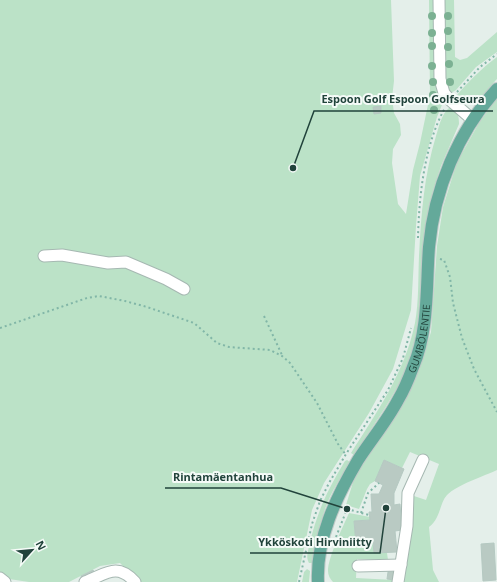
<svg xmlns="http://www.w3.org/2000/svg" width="497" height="582" font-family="'Open Sans',sans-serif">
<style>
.green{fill:#bbe2c7}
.building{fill:#b9cac3;stroke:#b5c9c2}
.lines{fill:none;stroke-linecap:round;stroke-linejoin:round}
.minor-casing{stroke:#a6b8b2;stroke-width:13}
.major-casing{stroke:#c1cac8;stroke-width:14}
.path{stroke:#81b6a7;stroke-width:2;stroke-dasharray:2 3;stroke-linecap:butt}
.minor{stroke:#fff;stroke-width:11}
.major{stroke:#64a99a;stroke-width:12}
.tree{fill:#7cb193}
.labels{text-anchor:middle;stroke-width:4;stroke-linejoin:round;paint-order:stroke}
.street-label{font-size:10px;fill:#21433b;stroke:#f5fbf8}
.leader{fill:none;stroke:#21433b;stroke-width:1.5}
.callout-dot{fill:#21433b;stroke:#f5fbf8;stroke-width:1.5}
.callout-label{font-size:11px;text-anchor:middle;font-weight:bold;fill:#21433b;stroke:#f5fbf8;stroke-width:4;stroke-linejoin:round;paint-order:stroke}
</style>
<rect width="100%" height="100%" fill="#e4efea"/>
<g class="green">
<polygon points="0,0 391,0 394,81 392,98 394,113 400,124 401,135 393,149 392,163 398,204 406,214 413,170 420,143 430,95 429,0 436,0 444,100 437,117 420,176 416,226 411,310 393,369 369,413 324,483 312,510 297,582 139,582 120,563 100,566 69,582 29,582 9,579 0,572"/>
<polygon points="444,0 454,0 455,57 460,60 467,58 497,32 497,52 476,67 456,90 451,93 445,83"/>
<path d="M497,57V79C489,87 480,104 468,105L458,98L457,95C469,81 482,68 497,57Z"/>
<path d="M497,98V470C484,476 457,485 447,495C439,504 441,518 429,527L433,570L439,582H402L414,496L426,500L439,464L410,452L402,468L384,460L375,481L370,484L367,489L359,509L346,505L354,479L366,459L399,409L418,372L431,332L437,246L443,207L457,162L479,123Z"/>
<path d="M449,108H451C458,112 459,116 459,124L441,166L433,191L427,226L419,324L410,358L401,381L385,408L354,455L351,453C377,412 405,372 415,323C419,301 418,278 419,256C421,215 424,175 436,136C439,127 441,115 449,108Z"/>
<path d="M347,460L350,462C341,477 331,492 325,509C319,526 315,545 312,563H309C305,556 309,549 310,542C318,510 328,489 345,461Z"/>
<path d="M349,513L370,517V520L354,521L356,544L373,543L374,553H387L388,560L357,559L356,578L394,580L393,582H333C330,579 328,575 328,571C328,557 343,527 349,513Z"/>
<polygon points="307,569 310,571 309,582 302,582 304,572"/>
</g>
<g class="building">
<polygon points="381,106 381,113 374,114 373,107"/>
<polygon points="384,460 404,469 394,493 394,505 400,504 402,530 395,531 397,552 374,553 373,543 356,544 354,521 370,520 369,512 372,512 371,494 379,494 383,485 375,481"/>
<polygon points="494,543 496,580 483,581 481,544"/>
<polygon points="93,570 95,574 83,581 81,576"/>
<polygon points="388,572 394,572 394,580 387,579"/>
</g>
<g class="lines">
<g class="minor-casing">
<g id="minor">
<polyline points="439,0 440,79 444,93 450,100 473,120"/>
<polyline points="44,256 62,255 108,263 126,262 166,279 184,289"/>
<polyline points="358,566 401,565"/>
<polyline points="0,578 5,582"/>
<path d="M85,582C106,574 117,562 135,582"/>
<polyline points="398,582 407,526 408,493 423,460"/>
</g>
</g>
<g class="major-casing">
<g id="major">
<path id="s1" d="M318,582C316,539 336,497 358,460C371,440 387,421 398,400C404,390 409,378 413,367C429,330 426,286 429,247C434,190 458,131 497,89"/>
</g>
</g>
<g class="path">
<polyline points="457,92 480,67 497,54"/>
<path d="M418,238C419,197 424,145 445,108"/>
<polyline points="440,259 444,260 450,277 453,303 462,338 474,369 497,412"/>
<polyline points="264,316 282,355"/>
<polyline points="0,328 87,298 99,296 125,301 147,307 194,323 217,343 229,347 270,350 282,356 290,363 317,403 338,444 346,455"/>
<polyline points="361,513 368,493 379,483"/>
<polyline points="336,537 347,509 369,515"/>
<polyline points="299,582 312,524 320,501 329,483 346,454 388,390 403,358 411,328"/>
</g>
<use href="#minor" class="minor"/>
<use href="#major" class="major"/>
</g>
<g class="tree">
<circle cx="432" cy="16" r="4"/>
<circle cx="448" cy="16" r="4"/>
<circle cx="448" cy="31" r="4"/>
<circle cx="432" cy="33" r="4"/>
<circle cx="432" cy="46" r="4"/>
<circle cx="448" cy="47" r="4"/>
<circle cx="449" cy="64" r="4"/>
<circle cx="432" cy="66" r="4"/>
<circle cx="433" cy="82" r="4"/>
<circle cx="450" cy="82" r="4"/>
<circle cx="433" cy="95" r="4"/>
<circle cx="434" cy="110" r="4"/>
</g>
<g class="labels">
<g class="street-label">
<text dy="4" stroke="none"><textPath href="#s1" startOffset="268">GUMBÖLENTIE</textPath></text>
</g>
</g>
<path class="leader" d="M293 168L314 111H493M347 509L281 488H165M386 508L380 553H250"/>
<g class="callout-dot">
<circle cx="293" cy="168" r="4"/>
<circle cx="347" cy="509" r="4"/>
<circle cx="386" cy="508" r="4"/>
</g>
<g class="callout-label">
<text x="403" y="103">Espoon Golf Espoon Golfseura</text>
<text x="223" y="481">Rintamäentanhua</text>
<text x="315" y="546">Ykköskoti Hirviniitty</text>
</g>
<g transform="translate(32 550) rotate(63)" stroke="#f5fbf8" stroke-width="3" paint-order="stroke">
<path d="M0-3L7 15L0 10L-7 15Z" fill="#21433b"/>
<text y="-6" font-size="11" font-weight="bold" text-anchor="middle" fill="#21433b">N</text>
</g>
</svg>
